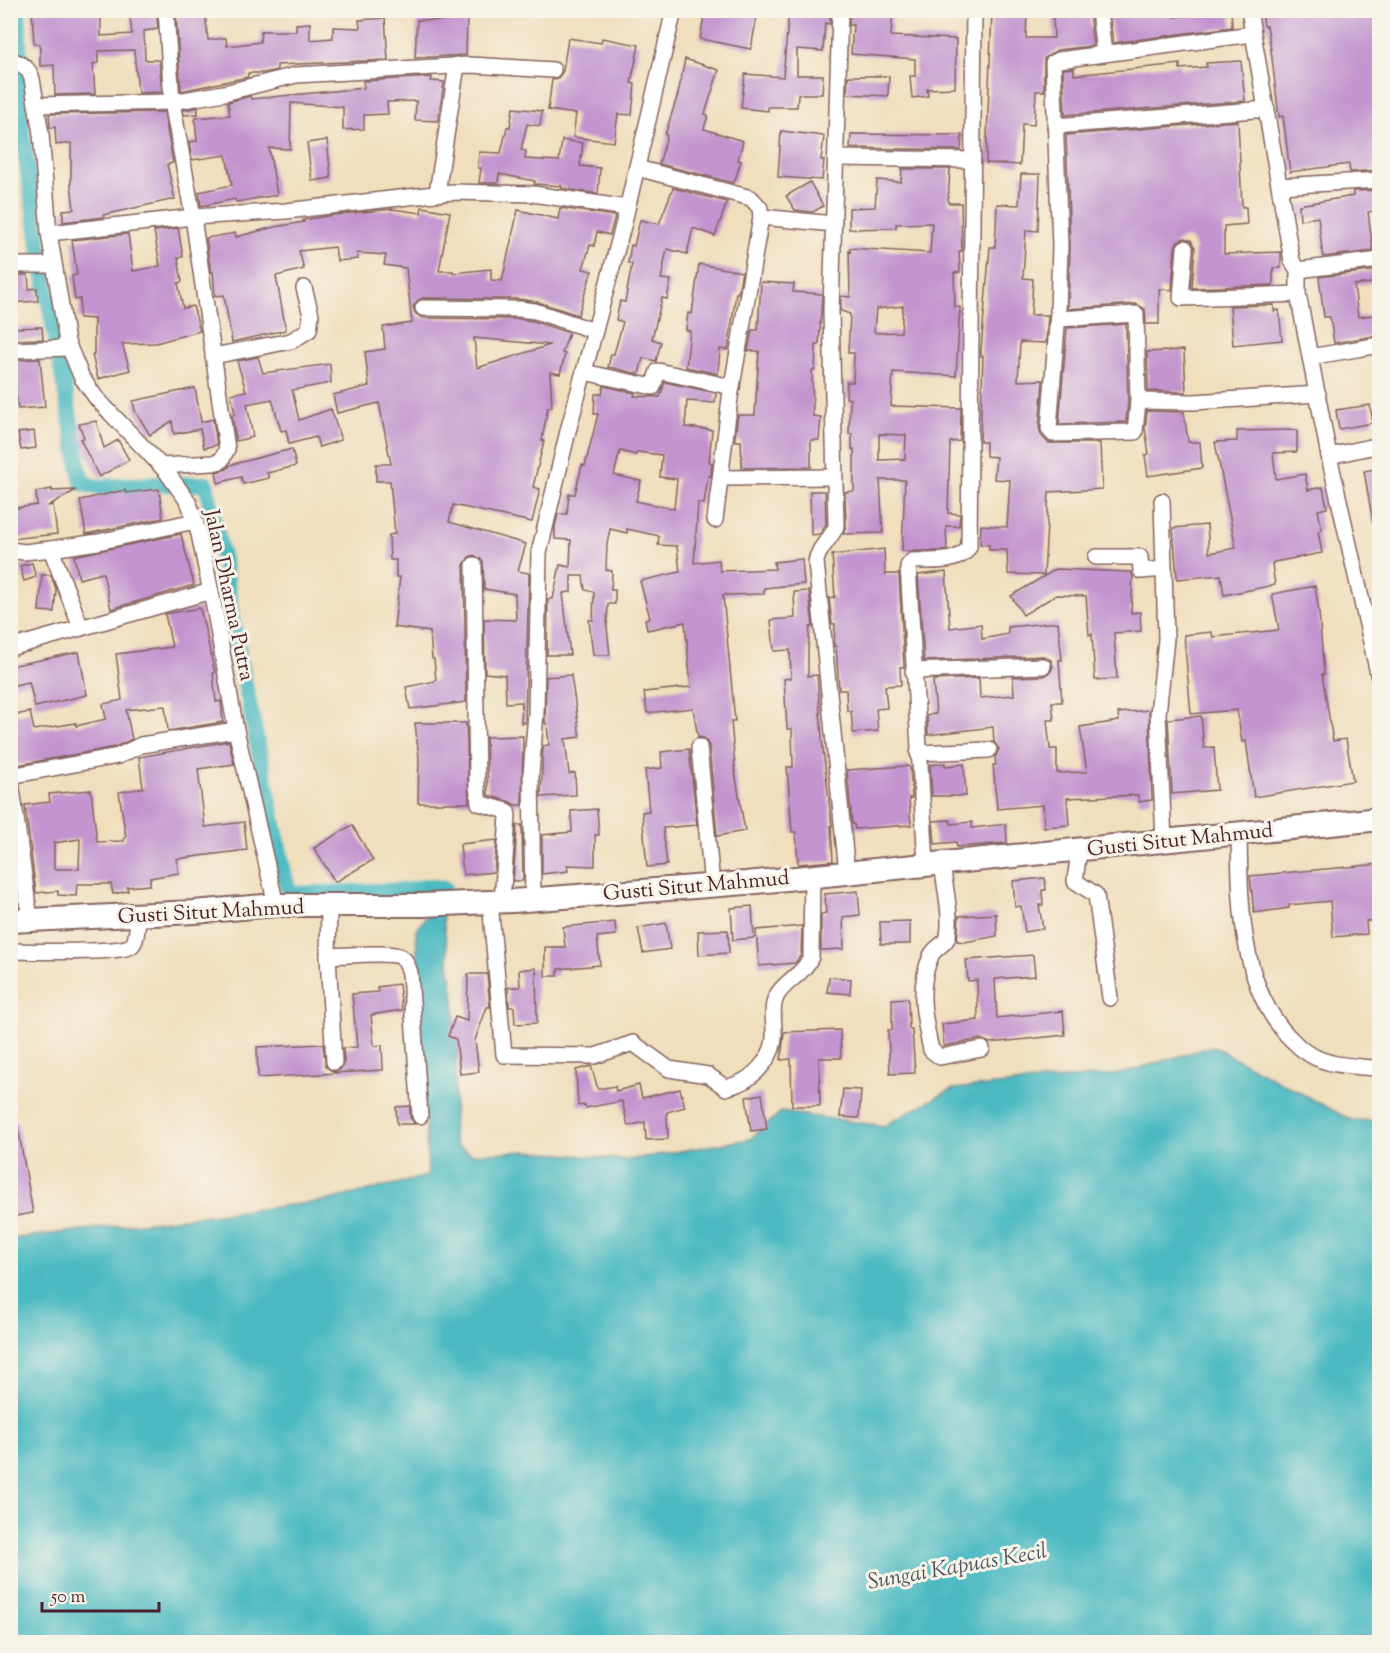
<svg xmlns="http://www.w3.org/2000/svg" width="1390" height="1653" font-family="'Sorts Mill Goudy',serif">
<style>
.water{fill:#4cbac2;stroke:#4b6c76;stroke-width:1.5}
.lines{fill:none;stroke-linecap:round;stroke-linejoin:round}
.canal{stroke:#4cbac2;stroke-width:16}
.ferry{stroke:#4b5560;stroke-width:1.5;stroke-dasharray:8 6;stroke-linecap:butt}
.building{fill:#c394cf;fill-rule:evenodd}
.minor-casing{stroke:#84625e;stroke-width:18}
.highway-casing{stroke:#84625e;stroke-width:26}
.minor{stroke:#fff;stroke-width:15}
.highway{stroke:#fff;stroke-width:22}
.labels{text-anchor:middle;stroke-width:6;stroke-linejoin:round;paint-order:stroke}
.street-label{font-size:21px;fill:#4a1f2b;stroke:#f7f3e8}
.water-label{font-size:22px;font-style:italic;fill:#4b5560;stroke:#f7f3e8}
</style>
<rect width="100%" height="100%" fill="#f7f3e8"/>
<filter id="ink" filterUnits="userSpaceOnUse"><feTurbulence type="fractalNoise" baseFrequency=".0167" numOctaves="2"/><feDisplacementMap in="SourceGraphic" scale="12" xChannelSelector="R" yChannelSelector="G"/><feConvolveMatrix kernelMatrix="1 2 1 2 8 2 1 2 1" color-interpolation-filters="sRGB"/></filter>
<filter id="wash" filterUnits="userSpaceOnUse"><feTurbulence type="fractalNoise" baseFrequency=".008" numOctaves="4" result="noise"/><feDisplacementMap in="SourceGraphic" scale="24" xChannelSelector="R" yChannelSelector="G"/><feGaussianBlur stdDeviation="1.35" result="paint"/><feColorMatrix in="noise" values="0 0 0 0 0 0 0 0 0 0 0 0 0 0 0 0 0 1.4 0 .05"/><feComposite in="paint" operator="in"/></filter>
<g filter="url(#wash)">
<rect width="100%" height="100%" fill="#f0debc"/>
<polygon class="water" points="440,899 453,990 457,1041 453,1137 457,1146 471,1154 527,1151 628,1160 750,1139 781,1112 884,1126 952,1089 1120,1074 1213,1046 1351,1120 1379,1121 1379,1642 11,1642 10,1239 325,1201 428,1176 416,930"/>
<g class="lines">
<polyline class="canal" points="18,10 22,132 41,259 82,483 96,487 154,484 206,484 224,564 239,655 287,886 293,894 412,890 426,886 444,888 440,899"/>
<polyline class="ferry" points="1329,1642 1380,1635"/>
</g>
<g id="blocks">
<g class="building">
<polygon points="32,10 101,10 101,36 132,34 130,17 132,17 132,10 156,10 158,29 144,31 145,60 159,60 162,92 138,93 134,50 98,51 98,63 93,64 95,94 55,95 54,65 40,66 40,44 34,44"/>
<polygon points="705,10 758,10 751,49 700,39"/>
<polygon points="789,10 830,10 830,24 825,23 823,51 797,49 797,75 823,75 822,94 798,94 797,107 768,107 768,111 741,108 745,74 783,77"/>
<polygon points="850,10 893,10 891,36 956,39 955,88 927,89 928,96 912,98 910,76 915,76 915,59 851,54 853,25 849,25"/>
<polygon points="992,10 1027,10 1026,38 1054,38 1053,15 1089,12 1093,46 1057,50 1044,59 1044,91 1036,91 1034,125 1022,124 1020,165 986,163"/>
<polygon points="1175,10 1175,17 1207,14 1207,10 1231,10 1232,27 1113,43 1109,11"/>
<polygon points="1262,10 1380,10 1380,170 1350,172 1349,164 1290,172 1283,116 1279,117 1271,50 1267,26 1264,26"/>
<polygon points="205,12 208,40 226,38 227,46 260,42 261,31 296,31 296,24 310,23 310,40 333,38 333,27 360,28 359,20 385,18 388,60 277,65 277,70 264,73 248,73 248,77 181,91 176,14"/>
<polygon points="440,17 467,17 466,55 415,58 417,20 440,21"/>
<polygon points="568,38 601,43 602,38 639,45 631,83 635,84 632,115 618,114 614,142 573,137 576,114 548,110 552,80 558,78 563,71"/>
<polygon points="685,59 719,70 705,114 708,115 704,129 743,141 738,160 741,161 734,183 659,164 667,136 665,135 678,94"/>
<polygon points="1241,61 1245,101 1065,115 1063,69 1074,68 1074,75 1180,64 1180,69 1207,67 1206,63"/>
<polygon points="848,76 889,76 888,96 847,94"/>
<polygon points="432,77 431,81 444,82 438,121 415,120 416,101 387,102 388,114 364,115 364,129 343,130 343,107 291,103 290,149 269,148 277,195 236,202 235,199 201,206 199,192 232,185 226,155 192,160 189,142 197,141 195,118 230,115 228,102 250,96 251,99 364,88 363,81"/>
<polygon points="198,107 198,114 184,115 183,110"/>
<polygon points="513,108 542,111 540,126 527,124 521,150 526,151 525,159 559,161 562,140 583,143 580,166 600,168 598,194 561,188 562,186 534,184 535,181 499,174 498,183 479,183 481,168 478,168 479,152 501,153 507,127 510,127"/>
<polygon points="164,112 173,163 167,164 175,199 103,215 104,217 63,222 63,210 74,209 71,184 71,143 56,145 55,127 50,128 49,114"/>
<polygon points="1238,121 1242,207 1246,207 1247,224 1224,226 1224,254 1281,252 1281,268 1273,268 1273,285 1192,288 1195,248 1191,240 1185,238 1177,242 1175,247 1172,290 1159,289 1159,324 1146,324 1145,309 1136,304 1068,309 1070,245 1066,135"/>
<polygon points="781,131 824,136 821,160 824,160 822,180 778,177"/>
<polygon points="851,134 962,135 961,150 850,148"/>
<polygon points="327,140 331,178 312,181 307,143"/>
<path d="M902,169H950L948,203H961L962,251H959L960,272L954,273L955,307H960L956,376L893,372L891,406L961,408L960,441L950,442L948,513L960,514L959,526H946L947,550L943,551H902L905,480H880L883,533L843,534L846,526L845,492L854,491V449H852V434H849L850,399L846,398L847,382H853L854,353H848L850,314L841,311V296L850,297L849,251L850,252V248L930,253L932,223L896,224V228L849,229V208L875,207L877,180L901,182ZM903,306L901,332L876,333L874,331L876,309ZM879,434L906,435L905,459L879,460Z"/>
<polygon points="1021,174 1040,174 1038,231 1026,230 1023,278 1033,279 1031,315 1048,315 1046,343 1020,342 1018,381 1043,380 1039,428 1041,435 1048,443 1100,443 1102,489 1049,492 1044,575 1008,574 1007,550 989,550 989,545 980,544 981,525 1007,527 1010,480 994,479 996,457 986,456 986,442 980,442 983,356 981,356 981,349 990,247 995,247 997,204 1019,205"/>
<polygon points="810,182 823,206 813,212 795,210 786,196"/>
<polygon points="673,188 727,202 715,236 693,228 687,254 667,249 661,279 671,280 667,299 662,298 652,339 661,342 656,361 643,358 639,374 608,367 611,354 614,354 623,322 616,320 620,301 625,302 632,264 628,263 631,245 634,246 640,220 659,224"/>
<polygon points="1380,190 1380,210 1368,212 1373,251 1323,257 1318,217 1300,220 1299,205 1353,196 1353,191"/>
<path d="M422,207L450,212L439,271H453V273L491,269V280L502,281L518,210L558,219L560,208L615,216L610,235L597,232L594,246L590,245L583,269L592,271L578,315L538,302L519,299L423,298L418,300L413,307L415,313L422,318L518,319L533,321L569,333L562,353L565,354L560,374L550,372L552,407H548L542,440L544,441L533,487L540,489L532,522L453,505L449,522L526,544L518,571L529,573L525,723H521L522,702L506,703L505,675L485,673L484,619L516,620L515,594L484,589L483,561L474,555L469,557L464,565L466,702L410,709L406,687L436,681L434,659H432L430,632L394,627L400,577H396V560H390L389,535L395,534L390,481H376V464H391L379,403L337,413L333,395L369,386L365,352L385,349L383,327L412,323L406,268L384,265L386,255L357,253L358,259L337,261L335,247L299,251L304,269L276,276L286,330L232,342L224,295L215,296L213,272H211L206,238L235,233L236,237L274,227L304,222L303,220L333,215L392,209L421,213ZM474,338L550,345L477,368Z"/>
<polygon points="178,228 183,257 178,258 182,282 178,283 183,308 193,306 200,331 156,343 122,344 130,370 98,379 92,355 94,354 94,319 79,318 80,299 75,300 72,276 77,275 72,240 128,234 133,271 160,266 154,231"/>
<polygon points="699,264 742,272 738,293 736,293 728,350 720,349 718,374 686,367 690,331 686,330 688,313 692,314"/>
<polygon points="1380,270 1380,282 1354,285 1358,317 1380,314 1380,335 1334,343 1330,317 1324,317 1319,277"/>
<polygon points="10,275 28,275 29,289 37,288 38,301 10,303"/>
<polygon points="761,282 794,284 793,292 822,294 819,345 816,345 815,370 812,370 813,416 821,417 819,440 811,440 811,467 742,468 741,441 735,441 735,435 738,415 755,415 759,351 748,351 752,330 758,330"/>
<polygon points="1274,305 1274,311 1279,310 1282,340 1233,345 1230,306"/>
<polygon points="1126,324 1128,401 1126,422 1059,424 1067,328"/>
<polygon points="42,327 43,339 12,340 11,328"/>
<polygon points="1184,350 1186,392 1148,391 1147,352"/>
<polygon points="258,357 263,373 330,364 331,383 292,390 299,420 331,409 341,440 319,447 316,437 289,444 286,430 281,431 272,399 247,404 253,437 236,441 232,415 235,414 231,394 246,391 237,361"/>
<polygon points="40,359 45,407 18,409 15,384 10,385 10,360"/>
<path d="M665,382L716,393L715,403L687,401L685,427L712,430L709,462L712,463L711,476H708L704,504L698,503L694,563L719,560L720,571L775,569L774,562L802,559L804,584L764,588V594L723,595L735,721H731L735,766H734L745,831L717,836L709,746L704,738L698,737L693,708L647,713L644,692L691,687L685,622L647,630L645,619L650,618L640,581L680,572L677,546L658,545L659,536L627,529V533L610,529L607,544L606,570L612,571L611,590H615V604H608L607,627L610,655H593L589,620H593L594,592L585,590L583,576H571V592L563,593L570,655H547L548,599H553L560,565L570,567L571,540L555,539V526L558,514H567L569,494H575L582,465L585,466L598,414H594L595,394H602L604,386L635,393L634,396L660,397ZM620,451L636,455L637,452L662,455L660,477L677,479L674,509L636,501L641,481L614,475Z"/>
<polygon points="195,388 201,422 213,419 217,445 204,448 200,429 174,434 172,421 150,435 135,411 133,401"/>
<polygon points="1370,405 1373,423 1339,429 1336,410"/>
<polygon points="1147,411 1184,412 1188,442 1200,442 1202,468 1148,476 1145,455 1149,454 1145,428"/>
<polygon points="96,421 104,448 118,440 129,460 99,477 80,439 84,438 79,424"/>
<polygon points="1297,430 1297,452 1273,453 1276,479 1305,474 1308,490 1323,487 1327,508 1318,510 1322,530 1318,531 1322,553 1274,562 1272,564 1275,585 1224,595 1221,575 1177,579 1173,528 1207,525 1209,553 1236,548 1215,442 1237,441 1237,431"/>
<polygon points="34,431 36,448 21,450 18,433"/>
<polygon points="292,449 296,466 267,473 269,478 243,484 241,477 218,483 216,472 227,469 230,465"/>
<polygon points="1380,468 1380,523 1373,523 1364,471"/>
<polygon points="52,489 52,491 76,490 48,506 53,505 57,534 10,539 10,509 37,505 36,492"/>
<polygon points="159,489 163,518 86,534 80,500 125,490 125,493"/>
<polygon points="810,491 825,491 826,524 820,534 811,535"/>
<polygon points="181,534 194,585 111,609 103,573 79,579 74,556"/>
<polygon points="884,549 885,574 899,574 904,667 900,667 901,685 885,686 887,708 876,709 878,731 853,733 851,711 847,711 846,690 839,690 836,646 834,646 835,624 832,624 829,598 835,597 832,555"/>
<polygon points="32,563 36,577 24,581 20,566"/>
<polygon points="1056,569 1131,572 1133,577 1131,613 1140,612 1141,631 1114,633 1117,679 1095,680 1092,634 1089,635 1086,596 1056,595 1023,615 1011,596"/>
<polygon points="946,572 950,628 981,624 982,639 1008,634 1008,627 1058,622 1062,660 1059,660 1062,702 1052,702 1054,720 1047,720 1050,749 1057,749 1057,773 1087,772 1080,727 1119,721 1118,713 1149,710 1152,800 1139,802 1138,795 1067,798 1069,825 1044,827 1043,805 997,809 993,765 996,765 995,758 999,749 994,742 993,727 928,735 927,715 936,714 933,680 979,678 980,698 1014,695 1013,677 1044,676 1051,671 1053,666 1051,660 1043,656 924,661 918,575"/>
<polygon points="42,575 51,575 56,589 54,612 39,611"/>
<polygon points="1315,586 1319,612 1324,674 1322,674 1333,741 1346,739 1353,781 1254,797 1246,741 1242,742 1237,710 1191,714 1184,635 1212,632 1213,637 1279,630 1272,594"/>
<polygon points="809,591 813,627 810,627 808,650 808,676 817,675 823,749 832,826 831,826 833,861 798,864 796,832 792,832 787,767 793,767 792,729 787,729 784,679 791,678 790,650 774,651 771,620 795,618 794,592"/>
<polygon points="200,608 215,673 213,673 216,702 221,701 223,722 168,731 165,706 126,710 132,739 115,747 18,765 10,727 10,716 30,712 34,730 76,723 76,726 106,719 103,704 122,700 116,654 172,647 165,614"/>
<polygon points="79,652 87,695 35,707 29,682 10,686 10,666"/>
<polygon points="571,675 580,737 565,739 569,774 575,773 576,795 541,797 543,746 549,745 547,724 545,723 546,677"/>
<polygon points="1201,716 1204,748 1214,747 1217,790 1172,794 1168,719"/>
<polygon points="415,723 466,723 469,803 418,803 419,758"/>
<polygon points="523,736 522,805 515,805 510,802 488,795 486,737"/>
<path d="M229,741L234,764L198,769L205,827L244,822L247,850L176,859L179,873L150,878V885L127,887L128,891L113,894L111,884H77L76,896L58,895V891L36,893L25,805L50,802L49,794L91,790L97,842L124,841V838H126L119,792L143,788L139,757ZM80,839L79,869H54V843Z"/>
<polygon points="689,749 697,825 663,828 667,865 647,867 642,812 649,811 645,770 662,768 661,752"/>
<polygon points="945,763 945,766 964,764 966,796 932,796 930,765"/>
<polygon points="906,766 910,767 912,798 909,798 911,825 855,829 854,824 852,824 847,770"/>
<polygon points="597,809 599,835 595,835 595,866 567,865 568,871 542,874 542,835 572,832 571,811"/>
<polygon points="950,820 951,824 972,822 972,828 1006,824 1007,843 957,847 956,842 935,844 933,821"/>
<polygon points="352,825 373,860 335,882 314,848"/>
<polygon points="517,825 522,825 523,881 513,881"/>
<polygon points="497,840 494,872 463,875 460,844"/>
<polygon points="1380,864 1380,920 1366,921 1367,934 1333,937 1330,901 1289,905 1289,908 1254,913 1250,876"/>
<polygon points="1045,878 1046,890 1042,890 1043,905 1039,905 1043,929 1025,932 1021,906 1015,907 1013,881"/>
<polygon points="858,891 860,915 843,917 844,949 821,950 821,914 826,913 825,894"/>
<polygon points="752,906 754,938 733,940 731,908"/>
<polygon points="996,914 997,936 965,942 957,941 959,916"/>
<polygon points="910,921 910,944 881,944 880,922"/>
<polygon points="615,922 616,935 597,937 600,965 558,969 558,976 545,976 545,947 565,947 563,927"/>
<polygon points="666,923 670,949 643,953 638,928"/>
<polygon points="802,926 801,955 795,963 759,966 756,930"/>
<polygon points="728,930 729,953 699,955 698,931"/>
<polygon points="1033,955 1035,976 995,979 997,1018 1063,1011 1065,1035 990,1043 980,1039 944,1046 942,1024 978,1020 977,980 968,981 966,960"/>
<polygon points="536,968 537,1023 515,1024 514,1007 509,1007 508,987 520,987 519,970"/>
<polygon points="468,974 487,974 490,1007 487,1007 475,1040 479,1072 460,1074 456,1039 448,1036 455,1017 467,1021"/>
<polygon points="829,977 851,979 850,994 827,992"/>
<polygon points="399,984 402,1010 371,1015 374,1046 382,1045 383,1070 258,1078 257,1047 323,1044 326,1067 334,1072 340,1070 344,1062 343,1048 357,1047 352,994 378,992 377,987"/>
<polygon points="908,998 909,1029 912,1029 915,1073 890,1074 888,1030 892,1030 892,999"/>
<polygon points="840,1030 841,1058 819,1058 820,1106 792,1106 791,1059 781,1060 784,1032"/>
<polygon points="591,1066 598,1089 615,1086 616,1091 639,1085 642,1098 680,1089 685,1107 667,1112 668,1139 646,1140 645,1122 628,1126 622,1101 586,1108 585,1105 578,1106 576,1070"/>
<polygon points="843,1089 861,1090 859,1118 840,1117"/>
<polygon points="762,1094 767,1129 751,1131 746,1097"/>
<polygon points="410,1106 410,1117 415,1124 397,1124 396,1107"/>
<polygon points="17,1122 33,1213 10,1217 10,1123"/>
</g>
</g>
</g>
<g filter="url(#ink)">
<use href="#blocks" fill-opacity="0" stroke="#84625e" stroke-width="1.5"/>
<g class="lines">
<g class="minor-casing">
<g id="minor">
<path d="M840,10L831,311L836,526C831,540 818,547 816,562L847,873"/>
<polyline points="1099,10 1104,54"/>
<polyline points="1249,10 1292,261 1298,270 1298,294 1329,456 1380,682"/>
<polyline points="1252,34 1059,60 1053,63 1060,245 1058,312 1049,429 1053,434 1135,432 1138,401 1194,402 1318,394"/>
<path d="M10,59C21,64 29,67 32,79L41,134L49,233L67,342L82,378L97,399L166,471L189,503L199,534L214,607L236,730L276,905"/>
<polyline points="36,105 172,102 224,93 296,75 470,65 553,70"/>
<polyline points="1055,126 1267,109"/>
<polyline points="836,158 972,160"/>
<polyline points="637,168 751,198 760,208 761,217 730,398 715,520"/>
<polyline points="1280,186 1380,180"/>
<polyline points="437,193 457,65"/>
<polyline points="761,217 834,224"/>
<polyline points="49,233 193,217 286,211 452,192 533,194 627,208"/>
<polyline points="1185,248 1181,298 1298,294"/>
<polyline points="10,265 54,265"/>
<polyline points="1298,270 1380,260"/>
<polyline points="423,308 519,309 535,311 595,331"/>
<polyline points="1058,319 1136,314 1138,401"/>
<polyline points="10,350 69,348"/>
<polyline points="213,356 291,341 309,330 311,315 304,288"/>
<polyline points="1310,357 1380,345"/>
<polyline points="584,372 653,387 658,371 732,387"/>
<polyline points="1329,456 1380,445"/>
<polyline points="161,466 213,463 221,461 227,449 193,217 172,102 166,10"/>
<polyline points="721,478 834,477"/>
<polyline points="1162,501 1166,639 1158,714 1164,840"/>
<polyline points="51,549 98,542 195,521"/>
<polyline points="10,550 24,552 51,549 81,628"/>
<polyline points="1096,557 1140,557 1141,571 1164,569"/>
<polyline points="474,565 477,787 479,803 507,811 508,816 502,902"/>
<polyline points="10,648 211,591"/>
<polyline points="913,671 1043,666"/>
<polyline points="699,747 712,885"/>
<polyline points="918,753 989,750"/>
<polyline points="10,774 30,920"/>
<polyline points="10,776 118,756 141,745 236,730"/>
<path d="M1239,832C1240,900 1239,990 1293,1041C1298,1046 1304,1052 1311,1055C1329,1066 1353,1066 1374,1068"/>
<polyline points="1079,850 1075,881 1096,895 1110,998"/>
<path d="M942,862C944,885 952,913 948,936C946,945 934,947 931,956C917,987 924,1018 931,1050L940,1057L982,1049"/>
<path d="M926,863L908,566L912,561C931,560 958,565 969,547L974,10"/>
<polyline points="533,899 531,775 536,713 539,553 568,431 623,226 674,10"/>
<path d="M490,902L504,1055L595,1056L633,1043L669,1069L708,1075L726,1088C731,1086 739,1084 744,1081C759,1072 774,1054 774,1037C775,1023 770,1008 777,995C786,980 804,974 811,957L812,875"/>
<polyline points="329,906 328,956 334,1062"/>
<path d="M10,951C31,951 118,954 131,946C138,941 137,923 138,915"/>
<path d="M328,956C342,956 391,951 401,957C407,961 408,967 410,973L420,1116"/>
</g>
</g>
<g class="highway-casing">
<polyline id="highway" points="10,921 194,912 276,905 422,905 512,901 746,883 1380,819"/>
</g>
<use href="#minor" class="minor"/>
<use href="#highway" class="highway"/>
</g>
</g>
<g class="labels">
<g class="street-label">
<text transform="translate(230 595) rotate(78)" y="7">Jalan Dharma Putra</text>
<text transform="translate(1180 839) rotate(-6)" y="7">Gusti Situt Mahmud</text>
<text transform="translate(696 885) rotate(-5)" y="7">Gusti Situt Mahmud</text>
<text transform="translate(211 911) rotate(-3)" y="7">Gusti Situt Mahmud</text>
</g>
<g class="water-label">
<text transform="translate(957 1565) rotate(-10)" y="8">Sungai Kapuas Kecil</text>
</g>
</g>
<rect width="1390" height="1653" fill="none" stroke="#f7f3e8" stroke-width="36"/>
<path d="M42 1602v9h117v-9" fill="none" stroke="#4a1f2b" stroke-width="3"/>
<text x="51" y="1602" font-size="18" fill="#4a1f2b" stroke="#f7f3e8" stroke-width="4.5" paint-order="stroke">50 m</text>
</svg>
